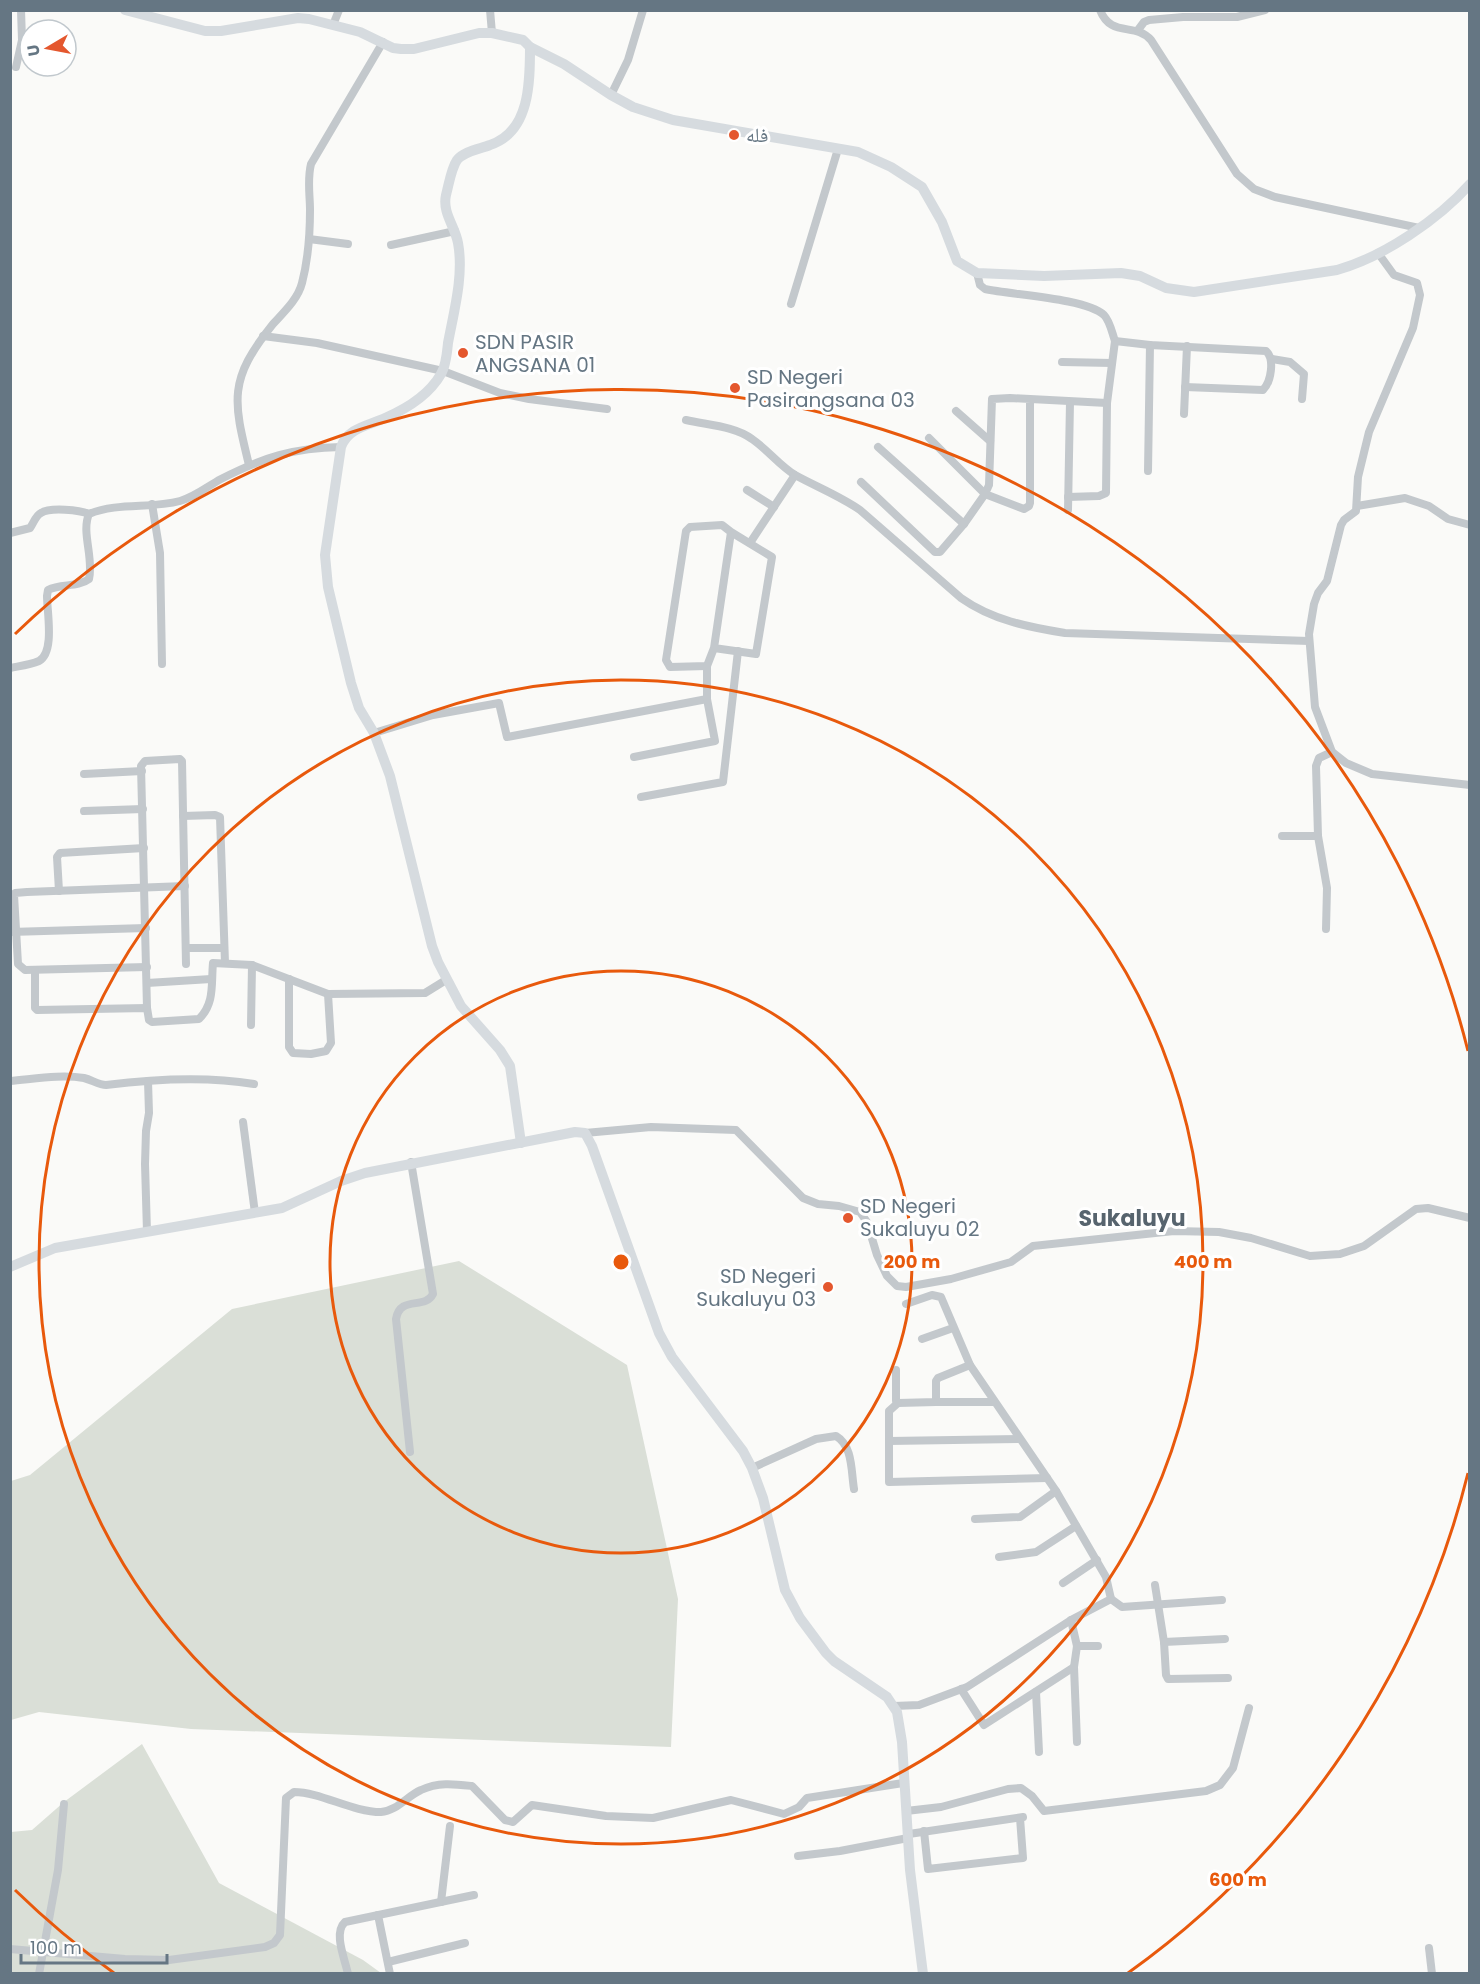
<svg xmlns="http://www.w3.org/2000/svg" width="1480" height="1984" font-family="Poppins,'Noto Naskh Arabic',sans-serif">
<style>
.green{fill:#dadfd7}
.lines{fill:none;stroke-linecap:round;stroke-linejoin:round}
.street{stroke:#c3c8cc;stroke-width:8}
.secondary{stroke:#d6dbdf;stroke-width:10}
.ring{fill:none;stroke:#e8590c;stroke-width:3}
.poi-dot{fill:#e4572e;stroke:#fff;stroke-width:2}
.labels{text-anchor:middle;stroke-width:6;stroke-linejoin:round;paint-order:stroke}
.poi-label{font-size:20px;fill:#657683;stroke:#fff;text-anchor:start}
.quarter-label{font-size:22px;font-weight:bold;fill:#57646e;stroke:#fff}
.centre{fill:#e8590c;stroke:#fff;stroke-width:3}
.ring-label{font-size:18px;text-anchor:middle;font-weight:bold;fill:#e8590c;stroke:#fff;stroke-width:6;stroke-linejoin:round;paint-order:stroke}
</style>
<rect width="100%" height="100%" fill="#fafaf8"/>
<g class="green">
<polygon points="459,1261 627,1365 678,1599 671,1747 191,1729 39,1712 11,1720 11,1481 30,1475 232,1309"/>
<polygon points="142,1744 219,1883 363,1960 381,1973 11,1974 11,1832 32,1830 64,1802"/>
</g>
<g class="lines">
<g class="street">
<polyline points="490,10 492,33"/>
<path d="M1100,10C1111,38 1135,22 1151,40L1237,174L1254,189L1275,197L1419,228"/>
<polyline points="333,25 339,10"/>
<polyline points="1138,30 1144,22 1149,20 1183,17 1237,17 1265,10"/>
<polyline points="16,67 22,40 21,10"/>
<polyline points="611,95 628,60 643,10"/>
<polyline points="309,239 348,244"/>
<polyline points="391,245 455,231"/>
<polyline points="1378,253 1394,275 1417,283 1420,295 1413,328 1369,432 1358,477 1356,511 1344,520 1341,525 1327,581 1318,593 1314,604 1309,634 1315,707 1332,752 1346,763 1372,774 1470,785"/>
<path d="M977,273L980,285L985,289C1012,295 1085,298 1104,315C1110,321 1112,333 1115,341"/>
<polyline points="791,304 838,149"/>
<polyline points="263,336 317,343 443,371 500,393 529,399 607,409"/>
<polyline points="1272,359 1290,362 1304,374 1302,399"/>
<polyline points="1062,362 1112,363"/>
<polyline points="1030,399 1030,503 1029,506 1024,509 985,494 989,485 992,399 1010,398 1107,403"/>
<polyline points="956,411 990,441"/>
<polyline points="1184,414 1187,346"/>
<path d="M686,420C707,425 735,426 752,439C768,450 779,465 795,475C817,487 840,496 860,510L961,598C992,620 1028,627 1065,633L1309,641"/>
<polyline points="878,447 964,524"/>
<path d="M249,465C233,400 228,380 273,324C284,312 298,299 302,283C308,260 310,234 310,210C310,195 307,180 311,164L383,42"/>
<polyline points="1148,471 1150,345"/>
<polyline points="861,482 935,552 940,552 964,524 985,494 929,438"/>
<polyline points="747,490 774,507"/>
<path d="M1068,497L1099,496L1106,493L1107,403L1115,341L1150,345L1266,351C1275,359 1271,382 1263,390L1185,387"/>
<polyline points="152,504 160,553 162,664"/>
<polyline points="1357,506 1405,498 1429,506 1448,519 1470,525"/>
<polyline points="1068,510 1070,402"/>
<path d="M10,533L30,528C33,524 36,515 41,513C50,507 80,510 89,514"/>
<polyline points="750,543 795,475"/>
<polyline points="714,648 731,532 772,557 756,654 714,648 707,666 670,667 666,660 686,531 690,527 722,525 731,532"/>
<path d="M10,668C20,666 30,665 39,661C55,652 47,612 47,596L48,590C61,583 77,588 89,579C94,558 81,532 89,514C118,502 151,509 180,501C195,497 208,486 221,479C264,457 293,448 341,447"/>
<polyline points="374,733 433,715 499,703 507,737 707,699 707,666"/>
<polyline points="634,757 715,741 707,699"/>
<polyline points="84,774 142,771"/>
<polyline points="641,797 723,782 738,651"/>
<polyline points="84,811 143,809"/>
<polyline points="183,816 215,815 220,817 225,963"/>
<polyline points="1282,836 1318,836"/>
<polyline points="59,891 57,857 60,853 144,848"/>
<polyline points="1326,929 1327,888 1318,836 1316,766 1319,758 1332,752"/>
<polyline points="10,932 146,928"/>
<polyline points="186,948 224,948"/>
<polyline points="147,967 25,970 18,964 14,895 15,893 27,892 185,886"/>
<path d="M35,971V1008L37,1010L147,1008L149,1020L152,1022L199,1019C215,1003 211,984 213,963L252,965L328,994L425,993L446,980"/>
<polyline points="289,979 289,1047 293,1053 311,1054 326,1051 331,1043 328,994"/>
<polyline points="147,983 211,979"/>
<polyline points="147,1008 141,766 145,761 180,759 182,761 186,964"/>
<polyline points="251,1025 252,965"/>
<path d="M10,1081C34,1079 61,1074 84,1078C92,1080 99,1085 106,1085C154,1079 206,1076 254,1084"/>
<polyline points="243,1122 255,1213"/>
<polyline points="585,1133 651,1127 736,1130 803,1198 818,1204 839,1206 860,1212 867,1222 877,1255 887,1276 897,1286 906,1287 951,1279 1011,1262 1033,1246 1174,1231 1219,1232 1251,1238 1310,1256 1340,1254 1364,1246 1416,1209 1428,1208 1470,1218"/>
<polyline points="147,1232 145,1164 146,1131 149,1113 148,1081"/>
<polyline points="922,1339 953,1328"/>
<polyline points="896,1370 896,1401 898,1403 936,1402 936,1381 938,1378 970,1365"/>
<polyline points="936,1402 994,1402"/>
<polyline points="898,1403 889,1411 889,1482 1047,1478"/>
<polyline points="889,1441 1019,1439"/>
<path d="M410,1452L396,1319C400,1295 425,1310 433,1294L411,1162"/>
<path d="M752,1468L816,1439L836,1436C853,1446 851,1471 854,1489"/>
<polyline points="975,1519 1020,1517 1056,1491"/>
<polyline points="999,1557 1036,1552 1076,1526"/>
<polyline points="1063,1583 1097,1560"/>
<polyline points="1155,1585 1164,1642 1166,1675 1168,1679 1228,1678"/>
<polyline points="1111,1599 1122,1607 1222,1600"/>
<polyline points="1071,1620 1077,1646 1098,1646"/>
<polyline points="1164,1642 1225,1639"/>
<polyline points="1074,1667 1077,1742"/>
<polyline points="961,1689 984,1725 1074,1667 1077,1646"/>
<polyline points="1036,1692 1039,1752"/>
<polyline points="894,1706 919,1705 967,1687 1071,1620 1111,1599 1106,1577 1056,1491 970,1365 941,1297 932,1295 906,1304"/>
<polyline points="906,1811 941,1807 1008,1789 1021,1788 1032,1796 1044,1811 1206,1791 1220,1785 1233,1768 1249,1708"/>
<polyline points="924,1831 928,1869 1023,1858 1020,1818"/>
<polyline points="909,1834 1023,1817"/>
<polyline points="798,1856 840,1851 908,1838"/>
<polyline points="441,1902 450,1826"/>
<polyline points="378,1915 390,1974"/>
<polyline points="1429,1948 1432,1974"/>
<path d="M10,1949L125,1959L169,1960L265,1947L274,1943L280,1935L286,1798L294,1792C321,1792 352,1812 381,1812C397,1811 407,1796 421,1790C438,1782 454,1784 472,1786L505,1820L513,1822L532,1805L606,1816L653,1818L731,1800L784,1814L799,1807L807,1798L903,1783"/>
<polyline points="388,1962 465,1943"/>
<polyline points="39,1974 58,1870 64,1804"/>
<path d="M348,1974C345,1959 333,1933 345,1922L474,1895"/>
</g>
<g class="secondary">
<path d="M125,10L205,31H221L298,18L309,19L360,32L393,48L401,49H414L479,33H492L523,40L530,47L564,64L611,95L633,107L673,120L858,152L891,167L922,187L942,222L957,261L977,273L1044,276L1121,273L1140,276L1166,288L1194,292L1337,270C1383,257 1438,220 1470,184"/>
<path d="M521,1143L510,1066L500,1050L461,1006L438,962L432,946L390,776L374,733L359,708L351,683L328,587L325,555L341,447C348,428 367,426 385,418C406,409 429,395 441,374C446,366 447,353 448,343C454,311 464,275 458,243C455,226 442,213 446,195C449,184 451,169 457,160C464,151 480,149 490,145C530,132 530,82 530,47"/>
<polyline points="10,1267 55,1248 282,1208 341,1181 365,1173 575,1132 585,1133 592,1146 659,1333 672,1357 743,1451 752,1468 763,1498 785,1590 800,1618 826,1653 834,1661 887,1697 897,1712 902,1742 910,1870 923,1974"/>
</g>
</g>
<g class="ring">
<circle cx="621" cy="1262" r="291"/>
<circle cx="621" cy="1262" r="582"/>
<path d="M1468 1473A873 873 0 0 1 1128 1973M114 1973A873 873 0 0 1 15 1890M15 634A873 873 0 0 1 1468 1051"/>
</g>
<g class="poi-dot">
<circle cx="734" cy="135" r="6"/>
<circle cx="463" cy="353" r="6"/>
<circle cx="735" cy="388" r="6"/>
<circle cx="848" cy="1218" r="6"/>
<circle cx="828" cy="1287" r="6"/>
</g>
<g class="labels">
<g class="poi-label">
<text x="746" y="142">فله</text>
<text x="475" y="349">SDN PASIR<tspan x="475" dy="23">ANGSANA 01</tspan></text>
<text x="747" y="384">SD Negeri<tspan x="747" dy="23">Pasirangsana 03</tspan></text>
<text x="860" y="1213">SD Negeri<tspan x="860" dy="23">Sukaluyu 02</tspan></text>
<text x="816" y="1283" text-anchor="end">SD Negeri<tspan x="816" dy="23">Sukaluyu 03</tspan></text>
</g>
<g class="quarter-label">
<text x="1132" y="1226">Sukaluyu</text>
</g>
</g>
<circle cx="621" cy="1262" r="9" class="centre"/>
<g class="ring-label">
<text x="912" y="1268">200 m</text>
<text x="1203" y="1268">400 m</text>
<text x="1238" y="1886">600 m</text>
</g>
<rect width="1480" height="1984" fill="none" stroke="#657683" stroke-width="24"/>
<g transform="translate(48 48) rotate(260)"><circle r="28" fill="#ffffff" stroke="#c1c8cd" stroke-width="1.5"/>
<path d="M0-4.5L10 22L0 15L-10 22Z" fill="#e4572e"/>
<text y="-9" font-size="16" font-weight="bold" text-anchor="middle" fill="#657683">U</text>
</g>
<path d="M21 1954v9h146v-9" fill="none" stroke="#657683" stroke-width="3"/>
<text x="30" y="1954" font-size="18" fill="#657683" stroke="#ffffff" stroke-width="4.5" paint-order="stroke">100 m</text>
</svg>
